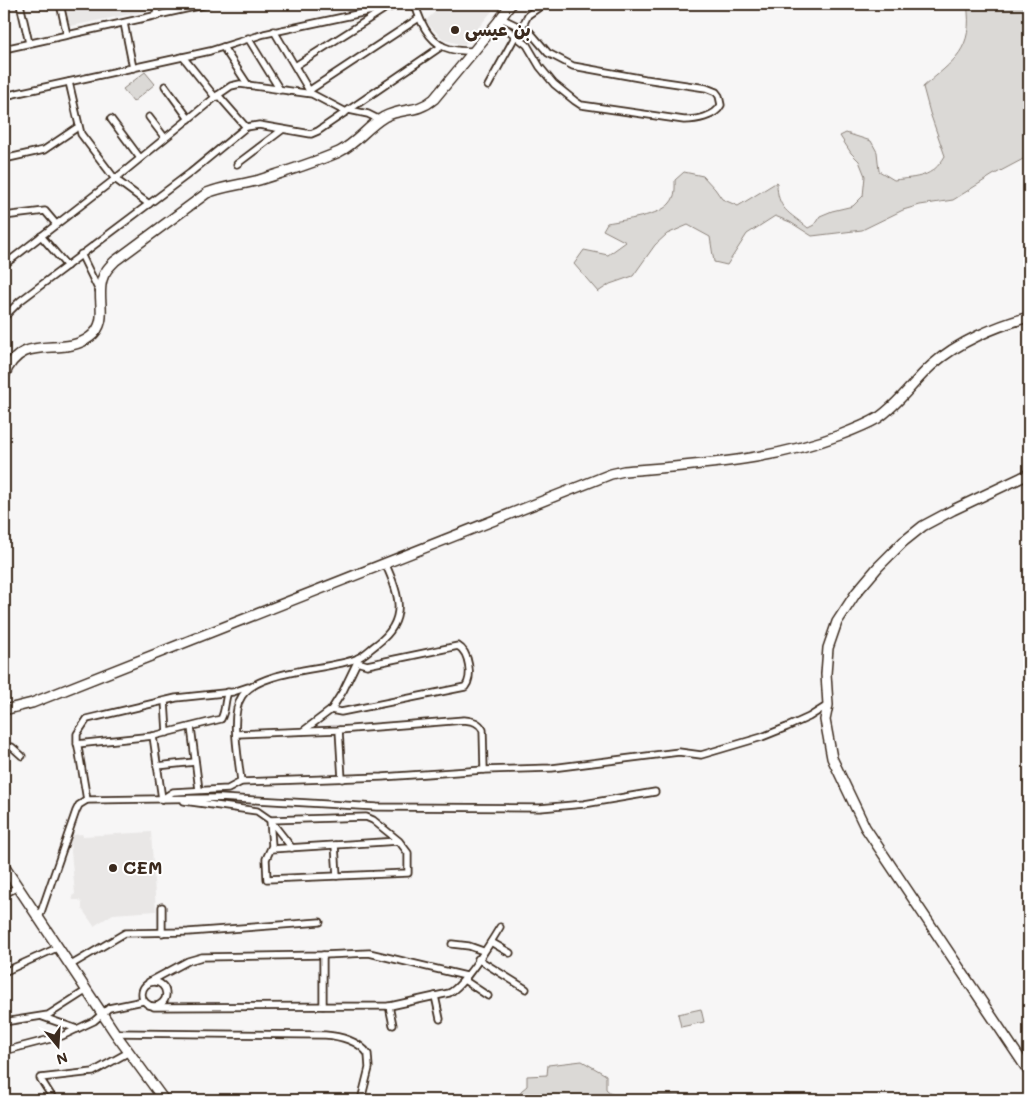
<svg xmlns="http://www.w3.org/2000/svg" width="1033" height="1104" font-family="Mali,'Playpen Sans Arabic',sans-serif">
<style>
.built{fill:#e9e7e6}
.green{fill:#dbd9d6;stroke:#8b827a}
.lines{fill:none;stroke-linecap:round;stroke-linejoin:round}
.street-casing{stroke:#3b2a1e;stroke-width:9}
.secondary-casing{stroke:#3b2a1e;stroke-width:12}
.primary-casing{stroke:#3b2a1e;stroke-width:12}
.street{stroke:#fff;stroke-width:5.5}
.secondary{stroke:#fff;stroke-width:9}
.primary{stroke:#fff;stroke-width:9}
.poi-dot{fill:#3b2a1e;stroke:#fff;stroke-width:2}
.labels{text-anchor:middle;stroke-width:4;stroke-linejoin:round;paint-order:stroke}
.poi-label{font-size:18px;font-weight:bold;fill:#3b2a1e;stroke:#fff;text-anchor:start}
</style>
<rect width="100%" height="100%" fill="#f7f6f6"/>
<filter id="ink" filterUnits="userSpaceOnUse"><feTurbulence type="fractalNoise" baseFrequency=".02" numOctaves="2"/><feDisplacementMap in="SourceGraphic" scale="10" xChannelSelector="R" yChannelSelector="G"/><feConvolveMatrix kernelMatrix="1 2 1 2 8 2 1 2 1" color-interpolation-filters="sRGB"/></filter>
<g filter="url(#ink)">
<g class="built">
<polygon points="62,4 148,4 150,10 66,27"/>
<polygon points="444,4 495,4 497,5 464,45 444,40 425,21"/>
<polygon points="151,832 156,911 113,914 94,926 82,909 82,903 79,900 73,900 72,896 75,894 70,841 72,835 82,834 83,836"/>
</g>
<g class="green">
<path d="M967,4H1029V155L1027,157L993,175L953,200L920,205L903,210L862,230L812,236L790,222L775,216L747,234L727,265L714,262L710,237L688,225L667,234L655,245L633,276L610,284L598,292L574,264L584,250L608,255L626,242L603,230L607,223C623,220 660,216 670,203C676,196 675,188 675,180L684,172L703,176L715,189L722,199L738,206L777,182C777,210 789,212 808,228L814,225L820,216L832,211L853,206L863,196L865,176L859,161L851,153L840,136L846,133L871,141L877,152L879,171L894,180C918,177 932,178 945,156L930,113L923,87C954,60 974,50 967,4Z"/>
<polygon points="145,72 155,84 133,102 123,89"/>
<polygon points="701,1009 704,1022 681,1027 678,1014"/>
<polygon points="582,1061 606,1075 606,1089 614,1096 789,1094 790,1100 520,1100 521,1091 527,1086 527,1076 547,1075 548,1065"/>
</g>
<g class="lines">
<g class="street-casing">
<g id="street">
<polyline points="20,4 29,43"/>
<polyline points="60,4 67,35"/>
<polyline points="155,4 157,16"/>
<path d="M415,4C420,22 430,44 450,49C457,51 466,51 474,51"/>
<path d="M498,22L527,45L540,67L554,84L575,101L581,105L684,120C696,120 715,117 721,105L719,96L716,92L706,88L645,79L573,66L548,53L530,32L501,18"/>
<polyline points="124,23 133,68"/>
<polyline points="522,27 528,15 544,4"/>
<polyline points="274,31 310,92"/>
<polyline points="248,38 280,90"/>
<polyline points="223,47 248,85"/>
<polyline points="4,49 208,4"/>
<polyline points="183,57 215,97"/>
<polyline points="295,66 383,10"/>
<polyline points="69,82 81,134 115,179 149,204"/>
<polyline points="165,86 189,119"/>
<polyline points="488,86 516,35"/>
<polyline points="310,90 419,18"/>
<polyline points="218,95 246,127"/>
<polyline points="4,96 210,51 264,34 404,4"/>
<polyline points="349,110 368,114 380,120"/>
<polyline points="149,117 165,138"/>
<polyline points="111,119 140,158"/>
<polyline points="4,159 44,150 78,127"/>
<polyline points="237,164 282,130"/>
<polyline points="4,206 5,215"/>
<polyline points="4,216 45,211 56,224"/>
<polyline points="41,236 67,266"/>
<polyline points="81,254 100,293"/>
<polyline points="4,265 115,179 218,95 231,86 240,84 312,94 346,112"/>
<polyline points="4,318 6,315 20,301 190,173 246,127 259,125 311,134 318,131 442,46"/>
<polyline points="165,701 167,733"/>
<polyline points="331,710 343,691 357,662"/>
<polyline points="191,727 199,790"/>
<polyline points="339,730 342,779"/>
<path d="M303,731L331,710L341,712L465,687C473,677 469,652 458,646L367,665L357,662L358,658"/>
<path d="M237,734L339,730L464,720C473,721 479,722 483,730L484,770"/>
<polyline points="153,736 162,799"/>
<path d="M77,744L153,736L221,719C226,710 224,702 228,692"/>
<polyline points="4,747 12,747 22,756"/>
<polyline points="157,766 195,762"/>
<path d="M241,782C239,759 229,715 242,696C259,670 327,670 356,659C364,656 370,649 377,644C409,620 399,593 385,563"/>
<polyline points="162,799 173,792 228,789 241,782 382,777 484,770 552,768 679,752 701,755 762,737 787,727 809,717 828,705"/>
<polyline points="87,800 77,741 77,734 87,719 176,698 233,692 248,687"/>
<polyline points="184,801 257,811 270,820 292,848"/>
<polyline points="335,845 337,876"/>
<polyline points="271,849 399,841 408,853 408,873 267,879 266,859 272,846 270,820 366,817 373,820 399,841"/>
<polyline points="4,894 18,887"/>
<polyline points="162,907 162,933"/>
<polyline points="39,918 76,811 79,805 87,800 220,798 377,807 540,808 584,804 655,792"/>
<polyline points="491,942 510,953"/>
<polyline points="452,944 469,946 483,951"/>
<polyline points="323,955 323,1006"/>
<polyline points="478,959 526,989"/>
<polyline points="71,965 125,933 188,932 320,922"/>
<polyline points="4,972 59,947"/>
<polyline points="464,980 488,996"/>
<circle cx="154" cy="994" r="12"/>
<polyline points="149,982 188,961 202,957 323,955 369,953 466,976"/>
<polyline points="435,996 440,1019"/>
<polyline points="389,1006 393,1025"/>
<path d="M154,1007L390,1006L449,993C463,987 491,942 500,927"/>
<polyline points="43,1017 77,1029"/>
<polyline points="4,1022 48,1015 87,990"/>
<path d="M115,1033L325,1035C340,1036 359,1041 368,1054L369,1068L361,1100"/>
<polyline points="4,1051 62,1036 94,1021 109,1008 143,1001"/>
<polyline points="54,1100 40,1078 93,1072 129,1052"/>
</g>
</g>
<g class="secondary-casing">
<g id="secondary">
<path d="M4,376C22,330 61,359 90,337C110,322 96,300 102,280C104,272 109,267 115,261L207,193C224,186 241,185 259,180C285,172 313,163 339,152C357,143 367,127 384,117C403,107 416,114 434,99L498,22L511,4"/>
<polyline points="4,866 115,1033 164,1100"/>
</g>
</g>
<g class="primary-casing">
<g id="primary">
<polyline points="1029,474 953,510 923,526 903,542 878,567 856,593 837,622 828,648 826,674 828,705 825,720 832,758 865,827 1029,1072"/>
<path d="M4,710L32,703L611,474L624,471C697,465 771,461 840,435C853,430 866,425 878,418C899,404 913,382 932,365C958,342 996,326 1029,317"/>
</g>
</g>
<use href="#street" class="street"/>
<use href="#secondary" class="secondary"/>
<use href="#primary" class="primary"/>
</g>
</g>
<g class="poi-dot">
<circle cx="455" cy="30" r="5"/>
<circle cx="113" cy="868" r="5"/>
</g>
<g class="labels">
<g class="poi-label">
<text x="465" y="36">بن عيسى</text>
<text x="123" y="874">CEM</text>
</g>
</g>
<rect width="1033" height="1104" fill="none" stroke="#fff" stroke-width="20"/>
<rect x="10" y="10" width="1013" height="1084" fill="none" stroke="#3b2a1e" stroke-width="2" filter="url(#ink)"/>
<g transform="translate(58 1046) rotate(162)" stroke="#ffffff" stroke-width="4" paint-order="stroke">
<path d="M0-4L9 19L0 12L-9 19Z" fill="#3b2a1e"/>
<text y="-8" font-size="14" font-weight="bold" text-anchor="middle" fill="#3b2a1e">N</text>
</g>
</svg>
